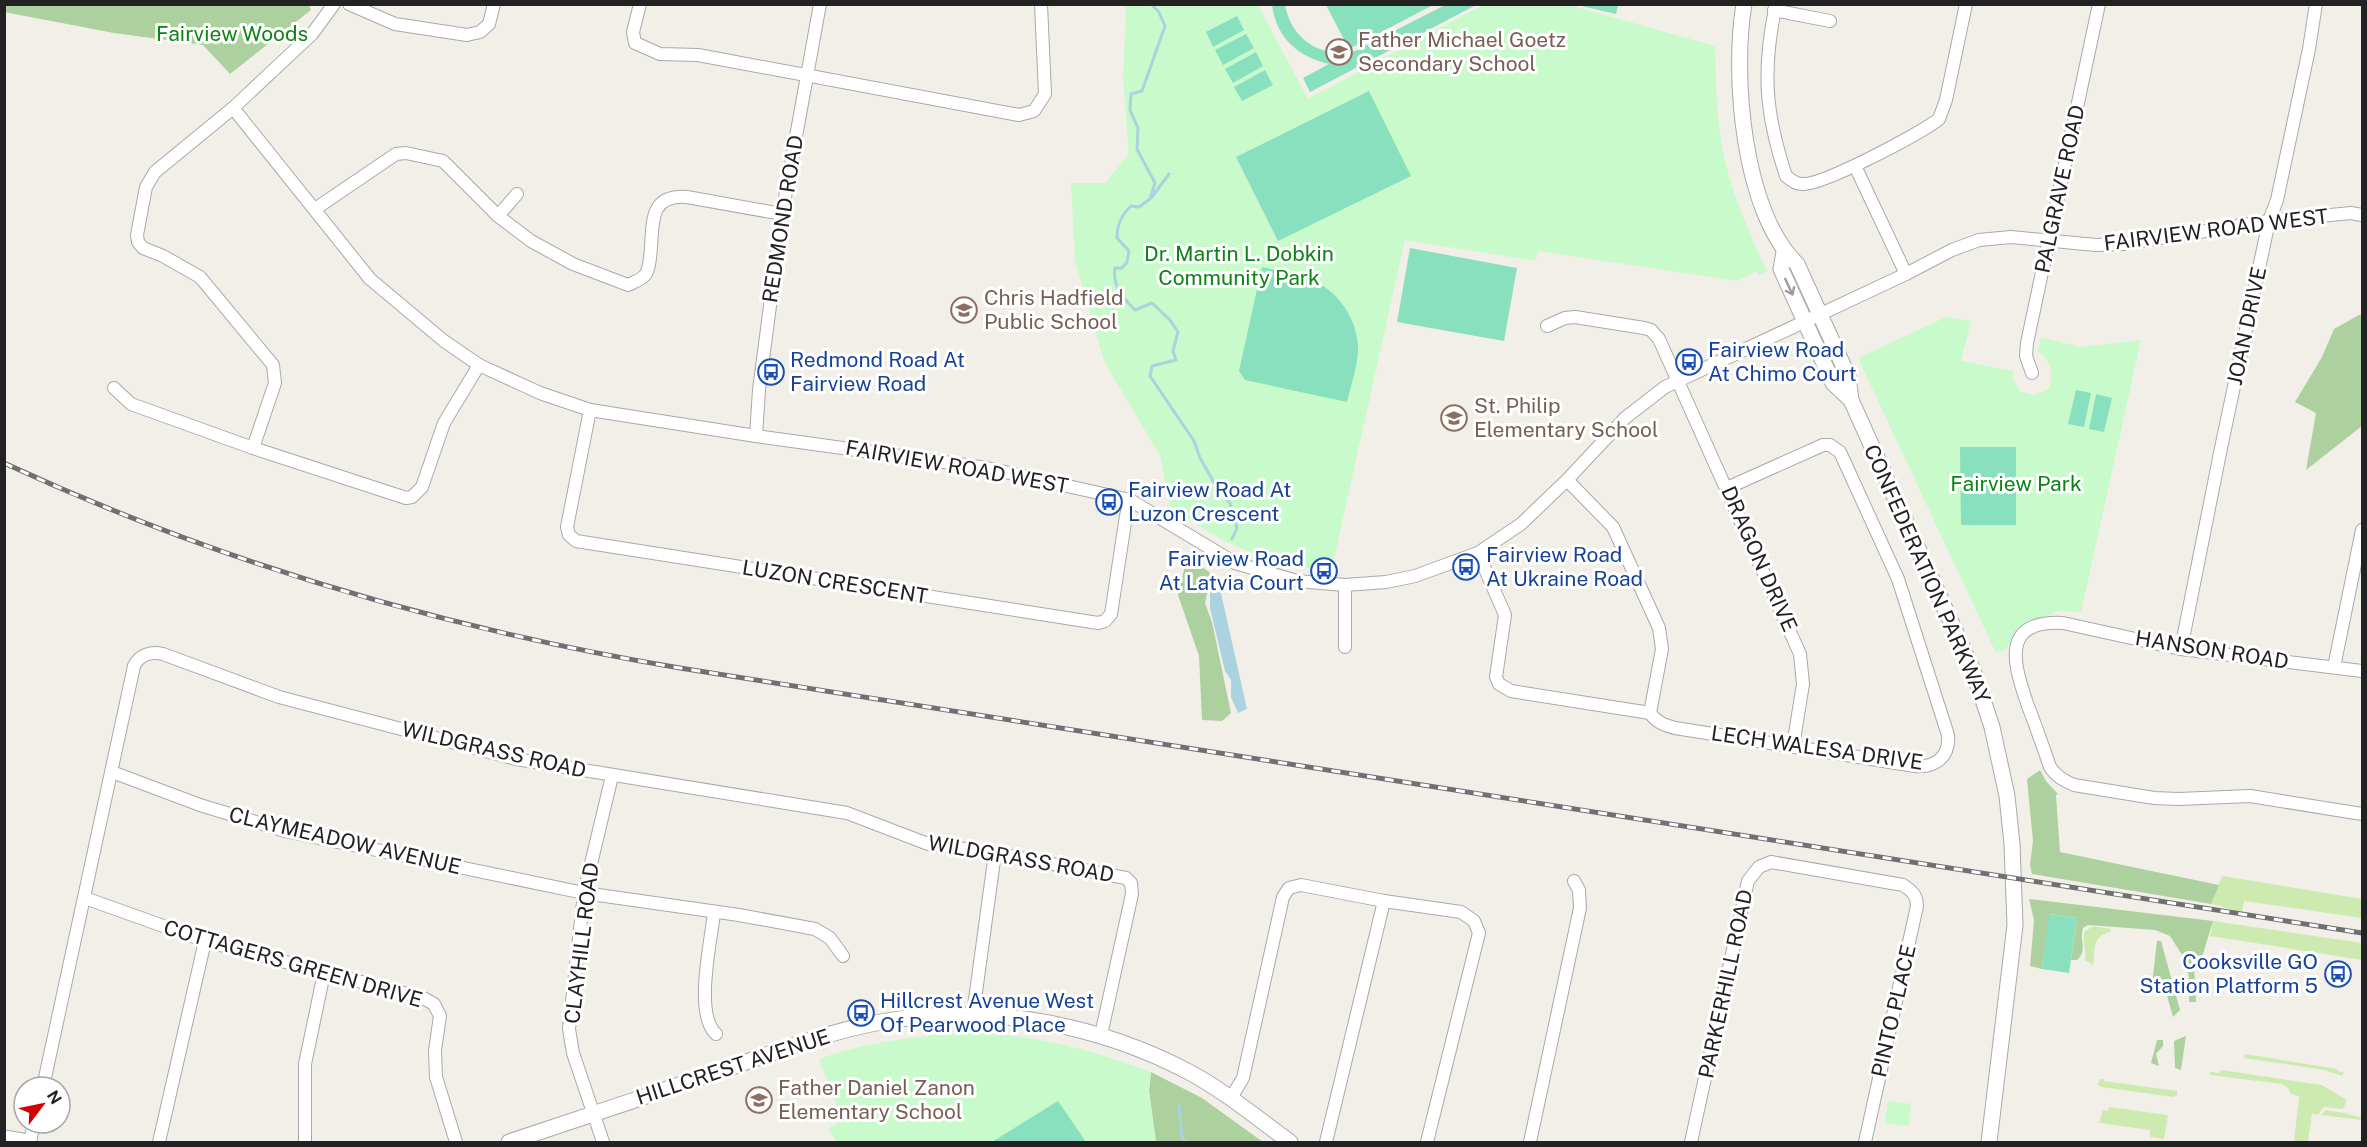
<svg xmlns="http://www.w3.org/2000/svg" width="2367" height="1147" font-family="'Public Sans',sans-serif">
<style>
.grass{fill:#cdebb0}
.forest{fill:#add19e}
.park{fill:#c8facc}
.pitch{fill:#88e0be}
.water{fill:#aad3df}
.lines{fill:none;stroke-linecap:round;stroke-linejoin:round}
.stream{stroke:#aad3df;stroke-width:3}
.minor-casing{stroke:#a9a9a9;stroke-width:14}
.tertiary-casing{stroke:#a9a9a9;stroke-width:17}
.minor{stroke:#fff;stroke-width:12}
.tertiary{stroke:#fff;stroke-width:15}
.rail-casing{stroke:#707070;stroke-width:5}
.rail{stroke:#fff;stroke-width:3;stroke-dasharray:9;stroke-linecap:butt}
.oneway{stroke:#9c9c9c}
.labels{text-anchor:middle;stroke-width:6;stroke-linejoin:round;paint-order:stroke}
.park-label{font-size:21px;fill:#0c8416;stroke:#fff}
.education-label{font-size:21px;fill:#785e54;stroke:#fff;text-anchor:start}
.street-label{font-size:21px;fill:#222;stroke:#fff}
.transit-label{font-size:21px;fill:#164399;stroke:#fff;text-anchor:start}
</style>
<rect width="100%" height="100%" fill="#f2efe9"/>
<g class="grass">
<polygon points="2222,876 2362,899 2362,918 2244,901 2242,912 2211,904"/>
<polygon points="2213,921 2362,943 2362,960 2210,936"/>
<path d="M2093,926L2111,929L2110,932C2091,937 2096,949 2093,965L2085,960C2086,950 2083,942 2084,932Z"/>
<polygon points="2245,1054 2337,1069 2337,1071 2344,1072 2342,1076 2324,1070 2244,1058"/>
<polygon points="2221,1070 2322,1085 2347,1100 2343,1109 2324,1107 2318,1115 2312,1114 2308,1142 2294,1142 2299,1096 2291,1094 2288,1088 2282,1084 2210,1075 2210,1072 2220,1073"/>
<polygon points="2100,1079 2104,1079 2104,1081 2177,1091 2177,1095 2173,1097 2101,1087 2097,1084"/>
<polygon points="2109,1107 2168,1115 2164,1139 2150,1137 2150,1130 2099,1123 2103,1110 2108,1111"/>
<polygon points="2326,1110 2345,1113 2362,1118 2362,1120 2321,1115"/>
</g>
<g class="forest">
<polygon points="309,5 311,10 230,74 203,45 114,33 4,12 5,4"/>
<polygon points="2359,315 2362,315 2362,426 2306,470 2316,413 2295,402 2322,357 2334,329"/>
<polygon points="1187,557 1208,571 1214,579 1208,589 1205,603 1212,622 1231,713 1222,721 1202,720 1199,656 1178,595"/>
<polygon points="2040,770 2046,781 2058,794 2056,795 2060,852 2219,885 2211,904 2032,874 2030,865 2033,841 2027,779"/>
<path d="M2029,899L2213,921L2199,967L2194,966L2196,1002H2189V977L2184,958L2170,936L2155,930L2088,925L2083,928C2079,940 2088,951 2077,960H2071L2077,918L2050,914L2042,969L2030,966L2034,920Z"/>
<polygon points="2157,941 2161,941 2180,1010 2173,1017 2166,992 2158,990 2151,993"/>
<polygon points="2186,1036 2181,1070 2175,1068 2174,1041"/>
<polygon points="2157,1040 2163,1040 2163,1046 2156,1054 2159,1066 2151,1063"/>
<polygon points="1151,1072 1202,1098 1263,1142 1156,1142 1149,1091"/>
</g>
<g class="park">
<path d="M1126,5H1258L1308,99L1483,5H1569L1715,46C1716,79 1716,113 1722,146C1730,190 1748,231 1767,271L1759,275L1756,271L1737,281L1538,251L1536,261L1405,240L1331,572C1295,566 1260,558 1227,542C1207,532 1189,519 1170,507L1160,456L1104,361L1075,260L1071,183H1105L1129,154L1123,79Z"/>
<path d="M1946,317L1971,321L1961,361L2013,371V379L2021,392L2034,395L2048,390C2055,374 2052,362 2038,351L2041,337L2080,347L2141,340L2081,612L2058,611L2018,629L2006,649L1996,653L1858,358Z"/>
<path d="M968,1033C1032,1034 1091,1049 1151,1072L1149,1091L1156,1142H837L828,1129L842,1120L819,1059C871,1041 914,1036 968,1033Z"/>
<polygon points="1888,1101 1911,1104 1908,1126 1885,1123"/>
</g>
<g class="pitch">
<path d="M1272,5H1285C1291,39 1321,59 1355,51L1445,5H1476L1310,92L1303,78L1329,64C1298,57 1276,37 1272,5Z"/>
<polygon points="1326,5 1433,5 1349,49"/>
<polygon points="1577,5 1618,5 1616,14"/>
<polygon points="1237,16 1244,30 1213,47 1206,32"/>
<polygon points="1246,34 1254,48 1223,65 1215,50"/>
<polygon points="1256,52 1263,66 1233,83 1225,69"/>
<polygon points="1265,70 1273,85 1242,101 1234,87"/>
<polygon points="1369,91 1411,176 1278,241 1236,157"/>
<polygon points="1410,248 1517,268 1504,341 1397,322"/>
<path d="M1262,267C1279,271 1300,274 1316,282C1341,294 1359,323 1358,351C1357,368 1351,385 1347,402L1245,380L1239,371Z"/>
<polygon points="2076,390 2091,393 2084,427 2068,424"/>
<polygon points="2096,394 2112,398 2104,432 2089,429"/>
<polygon points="1960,447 2016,447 2016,525 1961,525"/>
<polygon points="2049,914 2077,918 2069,973 2042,969"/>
<polygon points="1058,1101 1086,1142 992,1142"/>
</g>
<polygon class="water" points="1220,589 1247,709 1238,713 1231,697 1231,680 1225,671 1210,608 1210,591"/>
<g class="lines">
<g class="stream">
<path d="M1151,4L1159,12L1165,26L1142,91L1131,94L1130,110L1138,128L1137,149L1155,183L1150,199L1139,207L1131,206C1121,215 1117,225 1117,238L1129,251L1127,262L1122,268H1115C1112,286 1123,298 1135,310L1152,303L1170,320L1178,332L1173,351L1176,360L1152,366L1150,376L1194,441L1200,458L1220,493L1230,503L1237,528L1232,539"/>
<polyline points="1152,197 1169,174"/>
<polyline points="1179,1106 1182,1137 1185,1142"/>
</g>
<g class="minor-casing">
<g id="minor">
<polyline points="349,4 395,24 467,35 480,32 489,24 494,4"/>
<polyline points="640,4 633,32 635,43 660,54 698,55 1019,115 1034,111 1045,94 1041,4"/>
<path d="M1776,4C1762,70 1765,113 1786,176C1791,180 1795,184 1802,184C1822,186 1921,133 1939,119L1946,100L1966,4"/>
<polyline points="1774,10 1830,21"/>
<polyline points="233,108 370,279 444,341 479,365 540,393 590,410 756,436 987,468 1130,500 1235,563 1297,581 1345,585 1386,582 1415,576 1478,553 1521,524 1567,480 1625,418 1665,387 1906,274 1952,250 1979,240 2011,237 2096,245 2123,244 2269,221 2351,213 2362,215"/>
<polyline points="1855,166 1906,274"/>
<path d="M315,209L396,154L406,153L443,161L498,216L531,241L573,264L628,285C634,282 641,280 645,275C649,270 649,264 650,258C654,227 646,194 687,197L782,214"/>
<polyline points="498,216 517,194"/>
<polyline points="1547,326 1565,318 1575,317 1644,328 1651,330 1659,339 1800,654 1803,684 1793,746"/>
<polyline points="2032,373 2026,356 2027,343 2099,4"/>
<polyline points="114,388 131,404 253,448 406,498 412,497 422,487 444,423 479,365"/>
<polyline points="590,410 567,527 569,535 576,541 1098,623 1105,621 1111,614 1126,516 1130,500"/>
<polyline points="756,436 759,390 782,214 820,4"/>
<polyline points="253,448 275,383 273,365 200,277 163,256 143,248 138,242 137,235 146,187 155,172 233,108 312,34 334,4"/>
<path d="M1567,480L1613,527L1659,628L1662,649L1650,713C1656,722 1664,725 1675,728L1915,766C1936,768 1950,756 1948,735L1898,579L1840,452L1830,445H1823L1727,488"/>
<polyline points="1478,553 1505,615 1496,677 1499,684 1511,691 1650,713"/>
<polyline points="1345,647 1345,585"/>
<polyline points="2181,649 2221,448 2269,221 2277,200 2309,49 2316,4"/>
<polyline points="2334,667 2362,530"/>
<path d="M2362,671L2181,649L2063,623C1999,620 2014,665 2028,706C2036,726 2043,747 2050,767C2057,777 2063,780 2074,785L2154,798L2179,799L2250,796L2362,814"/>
<polyline points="112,772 200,805 285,831 584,893 739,915 815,929 830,938 843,956"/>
<polyline points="85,898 205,941 423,998 434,1004 440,1016 435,1050 436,1077 456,1142"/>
<path d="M714,913C711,941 694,1014 716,1034"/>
<polyline points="973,1014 995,853"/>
<path d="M43,1087L134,666C139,655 151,651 163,654L279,697L516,759L847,813L928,844L995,853L1126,878L1131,883L1132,894L1101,1035"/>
<polyline points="1231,1098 1243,1078 1283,897 1289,888 1301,885 1384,901 1461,912 1474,921 1479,933 1427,1142"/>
<polyline points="30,1142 34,1123"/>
<polyline points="159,1142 205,941"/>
<polyline points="305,1142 305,1064 324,973"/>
<polyline points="603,1142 573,1053 569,1029 584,893 612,776"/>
<polyline points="1326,1142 1384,901"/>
<polyline points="1530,1142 1580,908 1579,890 1574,881"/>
<path d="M1691,1142L1748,881L1759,867L1771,862L1903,885C1912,891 1917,895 1917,906L1865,1142"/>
</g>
</g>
<g class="tertiary-casing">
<g id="tertiary">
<path d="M1744,4C1732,75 1743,213 1797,264L1848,376L1851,400L1974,673L1992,727L2007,796L2012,844L2015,925L1989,1142"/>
<polyline points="1784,252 1781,269 1833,383 1851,400"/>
<polyline points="4,1138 28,1142"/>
<path d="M509,1142C579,1119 650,1095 720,1071C773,1053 826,1032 881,1022C986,1003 1096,1023 1189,1072C1226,1092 1257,1118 1290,1142"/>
</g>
</g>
<use href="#minor" class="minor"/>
<use href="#tertiary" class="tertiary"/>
<g class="rail-casing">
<path id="rail" d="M4,463C220,563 446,629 680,668L2362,933"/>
</g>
<use href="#rail" class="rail"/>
</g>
<defs><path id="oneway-shaft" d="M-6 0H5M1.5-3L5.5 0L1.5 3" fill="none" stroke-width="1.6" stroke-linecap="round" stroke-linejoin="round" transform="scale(1.5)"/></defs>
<use class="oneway" href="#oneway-shaft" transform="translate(1789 287) rotate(65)"/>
<defs>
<g id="school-ring" transform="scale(1.35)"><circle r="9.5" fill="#fff" stroke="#8d6e63" stroke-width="1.5"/><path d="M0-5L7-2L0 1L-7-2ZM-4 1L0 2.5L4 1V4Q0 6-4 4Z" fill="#8d6e63"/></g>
<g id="bus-ring" transform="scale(1.35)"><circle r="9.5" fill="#fff" stroke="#1a4fb4" stroke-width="1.5"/><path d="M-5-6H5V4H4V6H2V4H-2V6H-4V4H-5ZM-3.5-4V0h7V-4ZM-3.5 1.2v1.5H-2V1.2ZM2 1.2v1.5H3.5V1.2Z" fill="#1a4fb4"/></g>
</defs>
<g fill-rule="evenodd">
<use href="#school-ring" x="1339" y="52"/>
<use href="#school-ring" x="964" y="310"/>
<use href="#bus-ring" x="1689" y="362"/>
<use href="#bus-ring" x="771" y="372"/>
<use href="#school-ring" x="1454" y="418"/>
<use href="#bus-ring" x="1109" y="502"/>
<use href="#bus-ring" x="1466" y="567"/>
<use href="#bus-ring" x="1324" y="571"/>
<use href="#bus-ring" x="2338" y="974"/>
<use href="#bus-ring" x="861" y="1013"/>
<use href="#school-ring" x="759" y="1100"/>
</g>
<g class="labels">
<g class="park-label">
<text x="232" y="41">Fairview Woods</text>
<text x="1239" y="261">Dr. Martin L. Dobkin<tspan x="1239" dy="24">Community Park</tspan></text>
<text x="2016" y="491">Fairview Park</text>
</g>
<g class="education-label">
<text x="1358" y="47">Father Michael Goetz<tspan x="1358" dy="24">Secondary School</tspan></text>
<text x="984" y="305">Chris Hadfield<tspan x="984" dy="24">Public School</tspan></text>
<text x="1474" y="413">St. Philip<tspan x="1474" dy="24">Elementary School</tspan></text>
<text x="778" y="1095">Father Daniel Zanon<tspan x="778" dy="24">Elementary School</tspan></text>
</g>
<g class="street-label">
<text transform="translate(2060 189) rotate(-78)" y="7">PALGRAVE ROAD</text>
<text transform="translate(783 219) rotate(-81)" y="7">REDMOND ROAD</text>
<text transform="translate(2216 230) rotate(-7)" y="7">FAIRVIEW ROAD WEST</text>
<text transform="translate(2247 326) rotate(-78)" y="7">JOAN DRIVE</text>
<text transform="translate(957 467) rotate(10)" y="7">FAIRVIEW ROAD WEST</text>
<text transform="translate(1759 559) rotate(66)" y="7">DRAGON DRIVE</text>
<text transform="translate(1927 574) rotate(66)" y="7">CONFEDERATION PARKWAY</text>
<text transform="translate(835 582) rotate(9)" y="7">LUZON CRESCENT</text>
<text transform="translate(2212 650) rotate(9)" y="7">HANSON ROAD</text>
<text transform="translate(1817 748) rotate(8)" y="7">LECH WALESA DRIVE</text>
<text transform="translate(494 750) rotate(13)" y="7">WILDGRASS ROAD</text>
<text transform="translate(345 841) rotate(13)" y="7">CLAYMEADOW AVENUE</text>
<text transform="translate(1021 859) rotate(10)" y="7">WILDGRASS ROAD</text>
<text transform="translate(582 943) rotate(-83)" y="7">CLAYHILL ROAD</text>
<text transform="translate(293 964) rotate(16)" y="7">COTTAGERS GREEN DRIVE</text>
<text transform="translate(1726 984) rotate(-78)" y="7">PARKERHILL ROAD</text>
<text transform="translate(1894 1011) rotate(-77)" y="7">PINTO PLACE</text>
<text transform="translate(733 1067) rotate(-18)" y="7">HILLCREST AVENUE</text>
</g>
<g class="transit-label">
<text x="1708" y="357">Fairview Road<tspan x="1708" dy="24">At Chimo Court</tspan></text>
<text x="790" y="367">Redmond Road At<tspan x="790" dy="24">Fairview Road</tspan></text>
<text x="1128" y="497">Fairview Road At<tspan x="1128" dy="24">Luzon Crescent</tspan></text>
<text x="1486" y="562">Fairview Road<tspan x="1486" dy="24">At Ukraine Road</tspan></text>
<text x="1304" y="566" text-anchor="end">Fairview Road<tspan x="1304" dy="24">At Latvia Court</tspan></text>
<text x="2318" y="969" text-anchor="end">Cooksville GO<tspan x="2318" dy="24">Station Platform 5</tspan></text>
<text x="880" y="1008">Hillcrest Avenue West<tspan x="880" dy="24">Of Pearwood Place</tspan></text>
</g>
</g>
<rect width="2367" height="1147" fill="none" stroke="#222222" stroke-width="12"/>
<g transform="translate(42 1105) rotate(58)"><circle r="28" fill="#ffffff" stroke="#a7a7a7" stroke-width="1.5"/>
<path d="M0-4.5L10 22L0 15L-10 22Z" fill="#d40000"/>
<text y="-9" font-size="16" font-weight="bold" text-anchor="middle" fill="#222222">N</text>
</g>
</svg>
